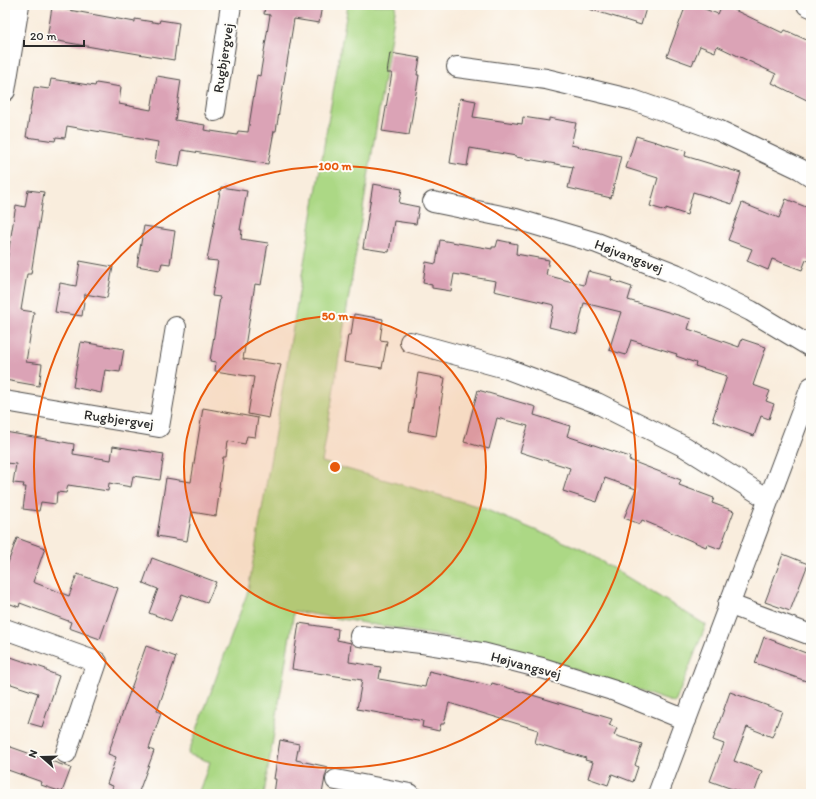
<svg xmlns="http://www.w3.org/2000/svg" width="816" height="799" font-family="Itim,sans-serif">
<style>
.green{fill:#acd885;stroke:#6c8258}
.building{fill:#dba3b6}
.lines{fill:none;stroke-linecap:round;stroke-linejoin:round}
.minor-casing{stroke:#4a4846;stroke-width:22}
.minor{stroke:#fff;stroke-width:20}
.ring{fill:none;stroke:#e8590c;stroke-width:2}
.labels{text-anchor:middle;stroke-width:4;stroke-linejoin:round;paint-order:stroke}
.street-label{font-size:14px;fill:#2b2b2b;stroke:#fdfcf7}
.centre{fill:#e8590c;stroke:#fdfcf7;stroke-width:2}
.ring-label{font-size:12px;text-anchor:middle;font-weight:bold;fill:#e8590c;stroke:#fdfcf7;stroke-width:4;stroke-linejoin:round;paint-order:stroke}
</style>
<rect width="100%" height="100%" fill="#fdfcf7"/>
<filter id="ink" filterUnits="userSpaceOnUse"><feTurbulence type="fractalNoise" baseFrequency=".025" numOctaves="2"/><feDisplacementMap in="SourceGraphic" scale="8" xChannelSelector="R" yChannelSelector="G"/><feConvolveMatrix kernelMatrix="1 2 1 2 8 2 1 2 1" color-interpolation-filters="sRGB"/></filter>
<filter id="wash" filterUnits="userSpaceOnUse"><feTurbulence type="fractalNoise" baseFrequency=".012" numOctaves="4" result="noise"/><feDisplacementMap in="SourceGraphic" scale="16" xChannelSelector="R" yChannelSelector="G"/><feGaussianBlur stdDeviation="0.9" result="paint"/><feColorMatrix in="noise" values="0 0 0 0 0 0 0 0 0 0 0 0 0 0 0 0 0 1.4 0 .05"/><feComposite in="paint" operator="in"/></filter>
<g filter="url(#wash)">
<rect width="100%" height="100%" fill="#f9eddd"/>
<polygon class="green" points="348,5 396,5 322,462 477,506 581,549 706,625 675,703 541,658 464,640 294,611 264,794 198,794 210,762 188,754 248,591"/>
<g id="blocks">
<g class="building">
<polygon points="265,5 322,5 319,23 294,19 276,131 274,131 268,164 182,150 179,166 155,162 158,142 67,126 65,138 56,137 55,141 26,137 34,87 49,89 51,79 95,86 96,83 121,87 119,104 151,110 157,76 181,80 175,120 205,125 204,130 237,135 238,131 248,132 257,75 260,76 270,15 264,14"/>
<polygon points="590,5 647,5 641,25 589,9"/>
<polygon points="686,5 694,5 718,14 722,5 724,5 783,33 785,30 811,42 811,102 772,83 776,74 717,46 715,52 700,46 692,65 667,56"/>
<polygon points="52,7 135,22 135,19 159,23 160,20 179,23 174,60 109,49 109,50 47,39"/>
<polygon points="390,53 420,58 417,75 419,75 409,135 382,131 392,73 387,73"/>
<polygon points="460,98 476,101 473,117 522,124 523,117 549,121 549,118 576,123 571,145 621,156 611,198 568,188 573,167 516,157 516,156 470,148 467,166 450,163"/>
<polygon points="636,136 686,151 685,156 741,173 732,204 693,192 687,215 666,208 666,211 650,206 658,178 626,168"/>
<polygon points="373,184 402,189 399,203 419,207 416,224 394,221 389,252 363,248"/>
<polygon points="221,187 247,191 240,230 242,230 241,239 268,243 261,285 255,284 243,359 281,365 276,382 269,418 248,414 254,377 215,371 216,362 210,361 220,297 212,296 218,261 207,260"/>
<polygon points="28,190 44,192 31,274 27,274 21,310 34,312 26,362 42,364 39,386 5,380 5,273 16,205 25,207"/>
<polygon points="786,199 811,209 811,262 806,260 802,270 772,259 768,270 747,261 752,249 728,240 742,203 779,218"/>
<polygon points="144,226 175,231 170,264 162,263 160,270 137,266"/>
<polygon points="440,240 492,249 492,247 496,247 498,240 517,244 516,254 549,260 546,275 584,285 588,271 612,277 611,280 632,287 628,300 691,319 688,329 739,347 742,339 766,347 753,385 770,391 766,401 774,404 769,419 761,416 754,436 713,421 714,418 713,418 727,376 695,366 696,363 676,356 677,354 631,340 626,355 609,350 621,312 584,303 577,334 549,327 554,305 494,291 496,281 454,274 451,291 432,288 432,285 423,283 426,262 436,264"/>
<polygon points="80,261 113,267 107,298 85,294 82,316 55,312 60,283 76,286"/>
<polygon points="354,314 383,319 380,340 387,341 382,368 344,362 348,335 351,335"/>
<polygon points="81,342 124,349 120,372 105,370 101,393 73,387"/>
<polygon points="418,373 445,378 436,436 409,431"/>
<polygon points="478,390 536,407 534,415 570,426 567,436 630,457 629,460 681,480 679,485 714,498 712,503 734,511 720,549 707,544 706,547 642,520 640,524 624,518 636,489 605,478 597,502 563,491 570,468 520,452 528,426 497,418 489,449 464,442"/>
<polygon points="203,408 258,418 255,437 247,436 245,444 228,441 226,457 223,457 219,487 220,487 216,516 192,512 187,541 157,536 166,478 191,482"/>
<polygon points="5,432 74,444 73,454 111,460 113,446 164,454 160,480 133,476 131,487 109,483 108,491 68,485 66,493 57,492 56,504 41,502 39,511 23,509 26,487 23,487 24,484 13,483 16,464 5,463"/>
<polygon points="17,538 45,548 33,582 69,596 77,574 118,588 100,639 69,628 71,622 20,603 19,607 5,602 5,571"/>
<polygon points="783,554 808,564 790,611 765,602"/>
<polygon points="152,558 216,582 207,603 182,594 171,621 149,613 158,589 143,583"/>
<polygon points="299,623 338,629 337,640 351,643 349,662 381,667 379,679 425,687 429,671 491,686 492,683 612,719 609,725 617,728 614,735 642,744 635,765 638,767 633,782 612,774 608,785 588,778 593,762 585,760 586,758 535,743 538,730 449,703 444,724 441,724 439,731 422,727 423,721 357,709 362,680 292,669"/>
<polygon points="764,637 811,655 811,667 806,681 755,663"/>
<polygon points="146,646 176,657 157,711 161,713 149,749 154,751 138,794 110,794 113,786 107,784 116,757 108,754"/>
<polygon points="5,655 46,669 46,671 59,676 42,727 28,723 38,693 5,682"/>
<polygon points="730,692 782,711 772,737 747,727 734,761 762,771 754,794 746,794 710,781 724,744 713,740"/>
<polygon points="280,740 299,744 296,760 328,767 325,777 322,794 274,794 276,779 274,779"/>
<polygon points="5,745 71,768 62,792 41,785 42,782 5,769"/>
</g>
</g>
</g>
<g filter="url(#ink)">
<use href="#blocks" fill-opacity="0" stroke="#4a4846" stroke-width="1"/>
<g class="lines">
<g class="minor-casing">
<g id="minor">
<polyline points="807,5 811,7"/>
<polyline points="457,67 546,79 633,100 718,130 800,169 811,176"/>
<polyline points="5,91 19,5"/>
<polyline points="215,111 231,5"/>
<polyline points="433,202 516,219 597,243 676,274 751,311 811,347"/>
<polyline points="410,342 505,368 597,403 685,447 768,499"/>
<polyline points="5,401 159,427 176,327"/>
<polyline points="728,604 811,635"/>
<polyline points="5,629 97,662 66,753"/>
<polyline points="360,636 421,643 482,653 542,668 615,691 686,720"/>
<polyline points="336,780 410,794"/>
<polyline points="658,794 811,387"/>
</g>
</g>
<use href="#minor" class="minor"/>
</g>
</g>
<circle cx="335" cy="467" r="151" fill="#e8590c" fill-opacity=".12"/>
<g class="ring">
<circle cx="335" cy="467" r="151"/>
<circle cx="335" cy="467" r="301"/>
</g>
<g class="labels">
<g class="street-label">
<text transform="translate(223 58) rotate(-81)" y="5">Rugbjergvej</text>
<text transform="translate(629 256) rotate(21)" y="5">Højvangsvej</text>
<text transform="translate(119 419) rotate(8)" y="5">Rugbjergvej</text>
<text transform="translate(526 665) rotate(15)" y="5">Højvangsvej</text>
</g>
</g>
<circle cx="335" cy="467" r="6" class="centre"/>
<g class="ring-label">
<text x="335" y="170">100 m</text>
<text x="335" y="320">50 m</text>
</g>
<rect width="816" height="799" fill="none" stroke="#fdfcf7" stroke-width="20"/>
<g transform="translate(42 757) rotate(290)" stroke="#fdfcf7" stroke-width="3" paint-order="stroke">
<path d="M0-3L7 15L0 10L-7 15Z" fill="#2b2b2b"/>
<text y="-6" font-size="11" font-weight="bold" text-anchor="middle" fill="#2b2b2b">N</text>
</g>
<path d="M24 40v6h60v-6" fill="none" stroke="#2b2b2b" stroke-width="2"/>
<text x="30" y="40" font-size="12" fill="#2b2b2b" stroke="#fdfcf7" stroke-width="3" paint-order="stroke">20 m</text>
</svg>
